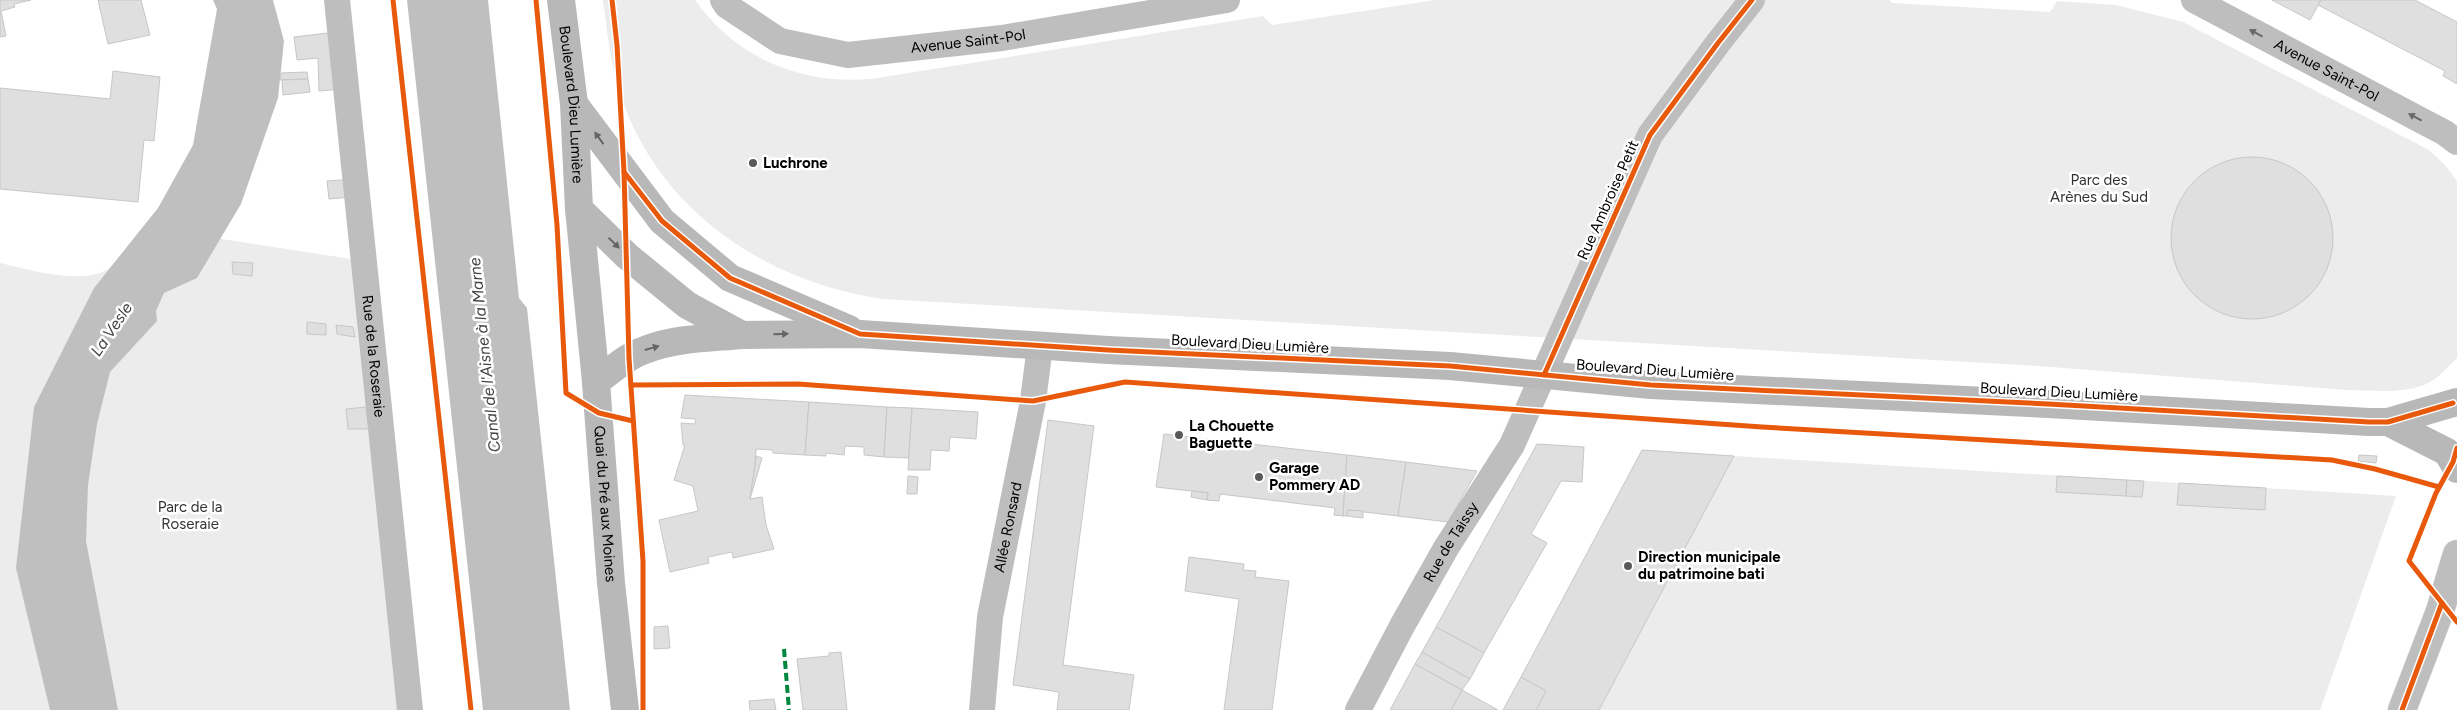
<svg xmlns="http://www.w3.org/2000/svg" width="2457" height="710" font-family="Figtree,sans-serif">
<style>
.green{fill:#ececec}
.water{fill:#bfbfbf}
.building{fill:#dfdfdf;stroke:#c7c7c7}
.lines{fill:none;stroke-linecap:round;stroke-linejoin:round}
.primary-casing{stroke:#dbdbdb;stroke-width:29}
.street{stroke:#bebebe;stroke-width:26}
.secondary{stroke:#b8b8b8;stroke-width:28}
.primary{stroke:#bebebe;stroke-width:28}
.quiet{stroke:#00873e;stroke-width:4;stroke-dasharray:8 4;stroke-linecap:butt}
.cycleway-casing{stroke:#fff;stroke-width:8}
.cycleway{stroke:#e8590c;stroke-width:5}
.oneway{fill:#686868}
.oneway2{fill:#656565}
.poi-dot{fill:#595959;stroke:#fff;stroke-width:2}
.labels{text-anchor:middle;stroke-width:5;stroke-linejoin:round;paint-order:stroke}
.street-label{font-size:15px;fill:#000;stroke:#fff}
.poi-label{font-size:15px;font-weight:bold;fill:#000;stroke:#fff;text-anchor:start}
.park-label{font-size:15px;fill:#333;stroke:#fff}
.water-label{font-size:16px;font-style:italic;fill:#444;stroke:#fff}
</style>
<rect width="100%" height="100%" fill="#fff"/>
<g class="green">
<path d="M603,0H695C736,58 801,85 871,79L1263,16L1272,25L1435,0H1890L1892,3L2050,12L2057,1L2116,5L2183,22L2429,150L2445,165L2457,181V358C2447,368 2437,380 2424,385C2400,394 2371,390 2346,390L2038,366L883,299C764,282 655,208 619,90C610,60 607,30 603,0Z"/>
<path d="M143,227L358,260L400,710H0V263C29,269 87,288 112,266C123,255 133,239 143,227Z"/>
<polygon points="1734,456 2396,496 2320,710 1599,710"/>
</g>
<g class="water">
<polygon points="213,0 273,0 284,41 278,98 241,204 197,278 164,293 156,311 157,321 110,372 97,424 88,485 86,541 118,710 50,710 16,568 34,407 94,288 158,208 193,145 217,9"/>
<polygon points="407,0 488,0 519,298 527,308 570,710 483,710"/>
</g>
<g class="building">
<polygon points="0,0 31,0 14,4 15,7 1,11 6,36 0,37"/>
<polygon points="98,0 141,0 150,35 108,44"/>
<polygon points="2272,0 2321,0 2310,20"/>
<polygon points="2321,0 2415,0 2457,22 2457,84 2443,76 2445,71 2318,5"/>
<polygon points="336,32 343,89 319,91 318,58 297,60 294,37"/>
<polygon points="113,71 160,77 154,141 144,140 138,202 0,189 0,88 110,99"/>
<polygon points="307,72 308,79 280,80 281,73"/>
<polygon points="308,79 310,92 283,95 282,80"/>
<circle cx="2252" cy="238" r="81"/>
<polygon points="353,179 352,197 329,199 327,181"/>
<polygon points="232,262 253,263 252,276 233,274"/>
<polygon points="307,322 326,324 326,335 307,334"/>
<polygon points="336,325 353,327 355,337 337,334"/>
<polygon points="685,395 809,402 805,455 773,453 773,450 756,449 755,465 750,499 762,497 766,525 774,549 733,558 732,552 708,557 709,563 670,572 659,520 698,511 693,486 674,480 685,445 683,445 681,423 695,424 696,419 681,418"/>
<polygon points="809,402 887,407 884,457 864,455 864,447 845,446 844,455 826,453 826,456 805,455"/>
<polygon points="366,407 369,429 348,429 346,409"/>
<polygon points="887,407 912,408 909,458 884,457"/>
<polygon points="912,408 978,412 976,439 950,437 949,451 931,450 930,470 908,470"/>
<polygon points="1048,420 1094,426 1063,665 1134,675 1129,710 1057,710 1059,692 1013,685"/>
<polygon points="1164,434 1347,455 1343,516 1334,515 1335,508 1220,494 1219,501 1207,500 1208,493 1156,487"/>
<polygon points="1537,444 1584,447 1582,482 1561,481 1531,534 1547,543 1484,653 1436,627"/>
<polygon points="1642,450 1734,456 1599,710 1536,710 1546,691 1521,677"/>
<polygon points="1347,455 1406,462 1398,516 1348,510 1347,516 1343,516"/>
<polygon points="2359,455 2377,456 2376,463 2358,461"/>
<polygon points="756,456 762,458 750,499 755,465"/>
<polygon points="1406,462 1477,471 1448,522 1398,516"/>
<polygon points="908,476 918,477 917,494 907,494"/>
<polygon points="2057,476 2127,480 2126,496 2056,492"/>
<polygon points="2127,480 2144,481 2142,497 2126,496"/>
<polygon points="2179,483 2266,488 2265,510 2177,505"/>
<polygon points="1192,491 1208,493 1207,500 1191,497"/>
<polygon points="1348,510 1363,511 1363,518 1347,516"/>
<polygon points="1189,557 1244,564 1243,570 1256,571 1255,577 1289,581 1272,710 1224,710 1239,599 1185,591"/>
<polygon points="668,626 670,648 654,649 654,627"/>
<polygon points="1436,627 1484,653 1470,679 1422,652"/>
<polygon points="841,652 847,710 803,710 797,659 829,656 829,653"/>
<polygon points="1422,652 1470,679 1462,690 1415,664"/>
<polygon points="1415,664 1462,690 1451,710 1390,710"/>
<polygon points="1521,677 1546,691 1536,710 1503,710"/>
<polygon points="1462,690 1498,710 1451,710"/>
<polygon points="774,699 776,710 750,710 749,701"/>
</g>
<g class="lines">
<g class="primary-casing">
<polyline id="primary" points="2402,710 2440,611 2457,554"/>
</g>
<g class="street">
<path id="s1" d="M337,0L410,710"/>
<path id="s2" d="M723,0L727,6L780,41L848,55L1002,38L1227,0"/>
<path id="s3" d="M2194,0L2445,133L2457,142"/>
<path id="s4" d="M982,710L990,617L1033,401L1040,346"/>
<path id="s5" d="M1358,710L1402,626L1446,548L1512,445L1650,135L1718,43L1752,0"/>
</g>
<g class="secondary">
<path id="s6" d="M561,0L574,104L579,209L596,382L611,583L625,710"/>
<polyline points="574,104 662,221 730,278 849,329"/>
<polyline points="579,209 627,256 687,305 742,335 860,334 1108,350 1450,366 1651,385 2048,404 2369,422 2388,422 2457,402"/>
<path d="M596,382C612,370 627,356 645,350C675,338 710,338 742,335"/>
<polyline points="2388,422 2447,452 2457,469"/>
</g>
<use href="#primary" class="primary"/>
<polyline class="quiet" points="784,649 789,710"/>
<g class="cycleway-casing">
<g id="cycleway">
<polyline points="393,0 471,710"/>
<polyline points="536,0 557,225 566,393 599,413 633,421"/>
<polyline points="612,0 617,45 624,172 629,358 643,561 643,710"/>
<polyline points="624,172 662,221 730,278 860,334 1108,350 1450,366 1651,385 2048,404 2369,422 2388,422 2453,403"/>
<polyline points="1544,375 1650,135 1718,43 1752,0"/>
<polyline points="631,385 798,384 1033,401 1125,382 1762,427 2332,460 2375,469 2439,487"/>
<polyline points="2457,448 2453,462 2436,493 2409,561 2457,622"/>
<polyline points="2402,710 2442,603"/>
</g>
</g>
<use href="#cycleway" class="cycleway"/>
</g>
<defs><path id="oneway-solid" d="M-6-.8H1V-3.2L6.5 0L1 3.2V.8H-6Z" transform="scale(1.25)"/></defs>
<g class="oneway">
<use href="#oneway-solid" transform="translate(2256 33) rotate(-152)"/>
<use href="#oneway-solid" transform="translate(2415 117) rotate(-152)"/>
</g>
<g class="oneway2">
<use href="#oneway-solid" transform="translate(599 138) rotate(-126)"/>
<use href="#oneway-solid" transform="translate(614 243) rotate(44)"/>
<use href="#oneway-solid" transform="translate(781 334) rotate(-1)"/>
<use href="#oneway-solid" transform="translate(652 348) rotate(-16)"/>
</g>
<g class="poi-dot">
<circle cx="753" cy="163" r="5"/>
<circle cx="1179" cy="435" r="5"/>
<circle cx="1259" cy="477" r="5"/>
<circle cx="1628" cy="566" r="5"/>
</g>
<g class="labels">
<g class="street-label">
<text dy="5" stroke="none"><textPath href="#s2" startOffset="261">Avenue Saint-Pol</textPath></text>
<text dy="5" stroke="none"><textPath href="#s3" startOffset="150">Avenue Saint-Pol</textPath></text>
<text dy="5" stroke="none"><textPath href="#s6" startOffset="105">Boulevard Dieu Lumière</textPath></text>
<text transform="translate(1608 200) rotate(-66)" y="5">Rue Ambroise Petit</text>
<text transform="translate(1250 344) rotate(3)" y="5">Boulevard Dieu Lumière</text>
<text dy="5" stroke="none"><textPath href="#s1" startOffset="358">Rue de la Roseraie</textPath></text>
<text transform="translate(1655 370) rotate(4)" y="5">Boulevard Dieu Lumière</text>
<text transform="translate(2059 392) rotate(3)" y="5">Boulevard Dieu Lumière</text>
<text dy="5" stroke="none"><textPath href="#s6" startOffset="506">Quai du Pré aux Moines</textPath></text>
<text dy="5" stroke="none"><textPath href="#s4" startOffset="185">Allée Ronsard</textPath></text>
<text dy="5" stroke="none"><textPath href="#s5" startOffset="192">Rue de Taissy</textPath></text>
</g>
<g class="poi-label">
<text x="763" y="168">Luchrone</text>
<text x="1189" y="431">La Chouette<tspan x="1189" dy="17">Baguette</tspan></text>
<text x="1269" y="473">Garage<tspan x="1269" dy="17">Pommery AD</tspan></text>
<text x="1638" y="562">Direction municipale<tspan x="1638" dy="17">du patrimoine bati</tspan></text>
</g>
<g class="park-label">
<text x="2099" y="185">Parc des<tspan x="2099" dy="17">Arènes du Sud</tspan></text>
<text x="190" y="512">Parc de la<tspan x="190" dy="17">Roseraie</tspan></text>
</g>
<g class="water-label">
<text transform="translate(111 329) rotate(-56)" y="6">La Vesle</text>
<text transform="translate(484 355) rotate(-96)" y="6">Canal de l'Aisne à la Marne</text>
</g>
</g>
</svg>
